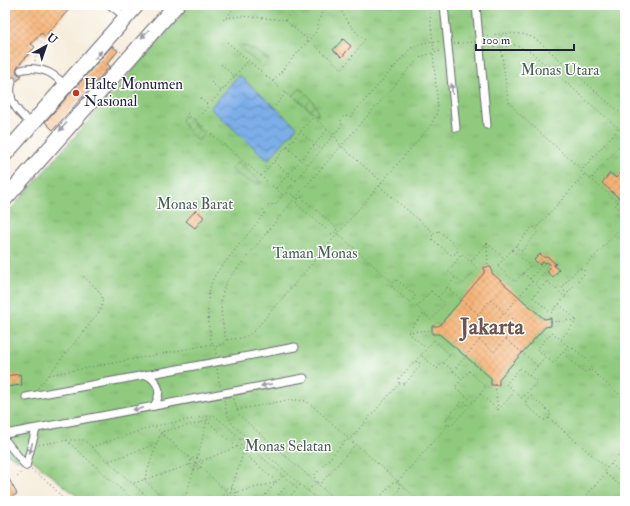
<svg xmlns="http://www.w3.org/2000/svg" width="630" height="506" font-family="'IM FELL Double Pica',serif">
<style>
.park{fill:url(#park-tufts);stroke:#59765c}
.garden{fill:url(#garden-furrows);stroke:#59765c}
.water{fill:url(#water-waves);stroke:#506892}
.building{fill:url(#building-cross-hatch)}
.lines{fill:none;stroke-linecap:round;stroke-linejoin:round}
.minor-tunnel{stroke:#ccc4bb;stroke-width:7;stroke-dasharray:7 3.5;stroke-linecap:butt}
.minor-casing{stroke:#6c6973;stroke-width:9}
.major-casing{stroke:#6c6973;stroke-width:11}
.path{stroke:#6c6973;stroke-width:1;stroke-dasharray:1 3;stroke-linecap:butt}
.minor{stroke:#fff;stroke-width:7}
.major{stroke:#fff;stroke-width:9}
.oneway{fill:#9c9ca7}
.poi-dot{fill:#c8321e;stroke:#fff;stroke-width:1.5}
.labels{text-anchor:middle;stroke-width:3;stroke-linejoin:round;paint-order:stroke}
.park-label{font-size:15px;fill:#485d52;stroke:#fff}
.poi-label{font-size:15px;fill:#22223b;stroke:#fff;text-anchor:start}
.town-label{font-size:23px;font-weight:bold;fill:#6c5550;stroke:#fff}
</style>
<defs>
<pattern id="park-tufts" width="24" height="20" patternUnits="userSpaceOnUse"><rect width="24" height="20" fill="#90ca7e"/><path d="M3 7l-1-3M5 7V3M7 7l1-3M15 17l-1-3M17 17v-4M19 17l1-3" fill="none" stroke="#7cad6e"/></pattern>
<pattern id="garden-furrows" width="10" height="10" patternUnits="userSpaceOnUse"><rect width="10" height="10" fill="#90ca7e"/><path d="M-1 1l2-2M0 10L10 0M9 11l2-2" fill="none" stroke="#7cad6e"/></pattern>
<pattern id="water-waves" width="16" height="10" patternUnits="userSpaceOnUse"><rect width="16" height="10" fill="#7daee8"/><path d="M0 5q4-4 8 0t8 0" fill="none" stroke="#668dbd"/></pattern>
<pattern id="building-cross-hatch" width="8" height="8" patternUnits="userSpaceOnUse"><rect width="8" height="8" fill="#f6b477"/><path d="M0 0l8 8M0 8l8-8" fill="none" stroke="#d39a68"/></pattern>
</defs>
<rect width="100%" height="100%" fill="#fff"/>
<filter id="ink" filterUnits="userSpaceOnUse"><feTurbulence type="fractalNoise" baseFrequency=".025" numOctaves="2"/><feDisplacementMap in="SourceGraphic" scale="8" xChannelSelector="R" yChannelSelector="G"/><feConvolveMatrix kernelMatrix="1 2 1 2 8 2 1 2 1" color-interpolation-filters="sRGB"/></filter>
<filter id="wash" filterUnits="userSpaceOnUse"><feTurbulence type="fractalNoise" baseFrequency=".012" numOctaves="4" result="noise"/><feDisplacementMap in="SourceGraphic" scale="16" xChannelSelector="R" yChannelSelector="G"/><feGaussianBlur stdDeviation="0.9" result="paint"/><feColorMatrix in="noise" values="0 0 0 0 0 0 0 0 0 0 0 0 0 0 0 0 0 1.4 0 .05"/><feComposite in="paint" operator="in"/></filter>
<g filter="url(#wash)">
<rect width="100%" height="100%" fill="#f6eddb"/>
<polygon class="park" points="190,5 625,5 625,501 83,501 31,459 16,459 5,452 5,216"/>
<g class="garden">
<polygon points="241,45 254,50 269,60 262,67 238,46"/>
<path d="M300,88C308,95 318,105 318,116L293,95Z"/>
<path d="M184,116L204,134L198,141C191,135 184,127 181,119Z"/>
<path d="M238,162L262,183C251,185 239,176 231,169Z"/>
</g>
<polygon class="water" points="239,75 297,127 268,160 210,108"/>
<g id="blocks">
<g class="building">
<polygon points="5,5 73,5 45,36 41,33 31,44 35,47 17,67 16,71 17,73 19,75 22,75 17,81 15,77 11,76 8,78 5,74"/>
<polygon points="343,39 351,46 342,57 333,50"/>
<polygon points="112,46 118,51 107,64 110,66 53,130 45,122"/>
<polygon points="625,169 625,198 622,201 602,183 610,173 616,178"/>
<polygon points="196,210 204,217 195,228 186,221"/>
<polygon points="540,254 545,258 547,256 556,264 553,265 559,270 553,277 547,272 550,269 549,263 542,262 540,265 534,260"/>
<polygon points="484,267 491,267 492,273 526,303 544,319 551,318 551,326 545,327 499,379 499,385 491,385 491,378 439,334 432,334 432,326 439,326 484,273"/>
<polygon points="20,374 22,385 5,387 5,376"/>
<polygon points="9,479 17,494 5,500 5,481"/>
</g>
</g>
</g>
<g filter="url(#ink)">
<use href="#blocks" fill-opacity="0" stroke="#6c6973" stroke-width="1"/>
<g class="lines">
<polyline class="minor-tunnel" points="12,81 21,70"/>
<g class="minor-casing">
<g id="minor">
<polyline points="110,5 124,16"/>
<polyline points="444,5 456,128"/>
<polyline points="476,5 487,125"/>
<path d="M21,70C30,67 45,69 53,75C56,77 60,80 63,83"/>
<path d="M12,81C7,100 16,110 29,122"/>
<polyline points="5,160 142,5"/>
<polyline points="5,193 171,5"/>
<path d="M147,375C160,383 162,393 154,406"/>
<polyline points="26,397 216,362 295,347"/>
<polyline points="5,434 304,378"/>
<polyline points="5,440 26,466"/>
<polyline points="26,466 36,429"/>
</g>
</g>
<g class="major-casing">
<g id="major">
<polyline points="5,150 133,5"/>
<polyline points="5,203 180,5"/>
</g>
</g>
<g class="path">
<polyline points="429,5 434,52"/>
<polyline points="226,18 241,16 285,20 298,5"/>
<path d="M285,20L342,69L365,40C353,30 345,20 339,5"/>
<polyline points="220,22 226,18 236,5"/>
<polyline points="501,35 502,46"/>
<path d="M487,37C496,32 517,33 527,35C530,36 533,38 536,39L625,117"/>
<polyline points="227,42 334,135 341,146 382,182"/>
<polyline points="454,44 473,42"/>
<polyline points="487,45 493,48 514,45 530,51 625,134"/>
<polyline points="114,46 121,52"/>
<polyline points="501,47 507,94 509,102 517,112 582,170"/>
<polyline points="35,61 36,56 45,45 36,38"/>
<polyline points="221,64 234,76"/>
<polyline points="273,81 316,32 321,14 329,5"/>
<polyline points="211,82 221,91"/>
<polyline points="200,98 208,105"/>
<polyline points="275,106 286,93"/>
<polyline points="187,113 283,195"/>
<polyline points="196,120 248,61"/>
<polyline points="618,129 581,171 618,202 620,200 625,205"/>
<polyline points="300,132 321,149"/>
<polyline points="287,147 308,166"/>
<polyline points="274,162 296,181"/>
<polyline points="261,176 313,117"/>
<polyline points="592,178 625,139"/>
<polyline points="379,186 433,232"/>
<polyline points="276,188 328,129"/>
<path d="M287,193C291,193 295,196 298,199L296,204L332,234L336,232L392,282"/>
<polyline points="298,199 301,197 337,228 336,232"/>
<polyline points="618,202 615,205 622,211 625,208"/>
<polygon points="439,231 457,247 457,253 451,255 432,239 433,233"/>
<polyline points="487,243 488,267"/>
<polyline points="516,245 518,249 522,251 537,233 537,227"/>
<polyline points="512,250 531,228 537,227 585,174"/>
<polygon points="512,250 530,266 515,282 497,266"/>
<polygon points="462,254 477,268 463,284 448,271"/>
<polyline points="471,261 487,243 504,258"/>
<polyline points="523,273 540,288"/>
<polyline points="455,278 447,287 478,314"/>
<polyline points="530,279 543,264 548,268 535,283"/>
<polygon points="397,280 415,295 414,299 409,302 392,287 392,282"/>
<polygon points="547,281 565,297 551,313 533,297"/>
<polygon points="431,291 445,304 431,320 417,307"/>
<polyline points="569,292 564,291 562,286 578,269 584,268 625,223"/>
<polyline points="565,296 584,274 584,268"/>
<polyline points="438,297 447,288"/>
<polygon points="490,300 518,324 494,352 466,328"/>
<polyline points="559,304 577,320 561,339"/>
<polyline points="423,314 408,332 426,348"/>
<polyline points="500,318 532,281"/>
<polyline points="551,322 576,320"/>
<polyline points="408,332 432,330"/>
<polygon points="552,332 568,346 553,363 537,349"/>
<polyline points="506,339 538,366"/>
<path d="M227,340C239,338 244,339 254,331L431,125L436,115L438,108L433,53"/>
<polygon points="434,340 450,355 437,369 421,355"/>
<path d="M216,347L222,344L226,340C222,320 217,300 227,281L296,197L418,59L425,55L441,51"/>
<polygon points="573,348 592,364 590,370 584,372 566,356 568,351"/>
<path d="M216,354C215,346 213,346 211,339C210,336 210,331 209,327C207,308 206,289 217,272L265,213L263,209C266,203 270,204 275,205L342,125L341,120L344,116L350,117L411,48C421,43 430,40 441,42"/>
<polyline points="444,363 461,378"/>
<polygon points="520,368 537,382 522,398 506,384"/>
<polyline points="217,369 220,386"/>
<polyline points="591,370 625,399"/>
<polyline points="453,371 484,335"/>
<polygon points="469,371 486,387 473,402 455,387"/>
<polyline points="49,375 213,344"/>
<polyline points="529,376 545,357"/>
<polyline points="399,383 399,378 421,355"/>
<polyline points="495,385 498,410"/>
<path d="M38,388L100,311C108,293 94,287 83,276"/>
<polyline points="480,394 498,410 515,392"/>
<polygon points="531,396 551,413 549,418 544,420 525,404 527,399"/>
<polyline points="234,399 239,415 337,501"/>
<path d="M224,400C226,411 228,419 235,427L319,501"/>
<polyline points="237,410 288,400 298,400 305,401 309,403 420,501"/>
<polyline points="549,418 607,468"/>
<polyline points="447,425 446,419 461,402 466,402 468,407"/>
<polyline points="155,427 238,501"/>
<polyline points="351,438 399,384 405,384 420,366 419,362 414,361"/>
<polyline points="240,439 237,447 246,443 243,453 251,449"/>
<polyline points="66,440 134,501"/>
<polyline points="39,445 65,440 84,440 152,501"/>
<polyline points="91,447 155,426 214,415 297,488"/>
<polygon points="197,457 202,461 201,468 194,470 189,466 191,459"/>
<polyline points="109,461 156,444"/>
<polyline points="611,464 625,476"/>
<path d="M31,470C44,478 56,488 64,501"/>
<polyline points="606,474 625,489"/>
<polyline points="15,480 22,471"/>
<polyline points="398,481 448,425 452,425 473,402"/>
<polyline points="317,482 321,483 354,446 352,441"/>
<polyline points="134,483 202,461 236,447"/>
<polyline points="308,491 316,482 314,476 346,440 351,440"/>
<polyline points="263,497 267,501"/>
<polyline points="167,501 144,480 161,432 207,421 277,482"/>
<polyline points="184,501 196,463 208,417"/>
<polyline points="212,501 230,494 277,482"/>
<polyline points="228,501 224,497 225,489 232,487 237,492 235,499 230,501"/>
<polyline points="229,501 232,487 243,454"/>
<polyline points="260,501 282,476"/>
<polyline points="273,501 289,483"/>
<polyline points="286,501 300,485"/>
<polyline points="329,501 332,497"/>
<polyline points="377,501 393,482 399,482 400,489 389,501"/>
<polyline points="582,501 606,473 604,472 625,447"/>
</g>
<use href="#minor" class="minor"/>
<use href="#major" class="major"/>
</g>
<defs><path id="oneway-solid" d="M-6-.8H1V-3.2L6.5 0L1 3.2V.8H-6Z"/></defs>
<g class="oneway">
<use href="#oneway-solid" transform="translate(145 34) rotate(132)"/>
<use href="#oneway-solid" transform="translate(98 55) rotate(-49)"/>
<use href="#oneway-solid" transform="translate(452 89) rotate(-96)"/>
<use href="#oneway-solid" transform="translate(63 127) rotate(131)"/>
<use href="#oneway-solid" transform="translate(266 385) rotate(169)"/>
<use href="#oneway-solid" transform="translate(138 409) rotate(169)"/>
<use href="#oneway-solid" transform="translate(31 448) rotate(105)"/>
</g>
</g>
<circle class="poi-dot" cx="76" cy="93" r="4"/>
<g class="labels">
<g class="park-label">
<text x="560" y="75">Monas Utara</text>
<text x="195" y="209">Monas Barat</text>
<text x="315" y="258">Taman Monas</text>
<text x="288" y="451">Monas Selatan</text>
</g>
<g class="poi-label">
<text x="84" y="89">Halte Monumen<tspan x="84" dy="17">Nasional</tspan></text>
</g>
<g class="town-label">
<text x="492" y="334">Jakarta</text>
</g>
</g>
<rect width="630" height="506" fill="none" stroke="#fff" stroke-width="20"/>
<g transform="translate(46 46) rotate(40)" stroke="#ffffff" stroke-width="3" paint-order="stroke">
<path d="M0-3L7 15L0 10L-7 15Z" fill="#22223b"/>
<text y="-6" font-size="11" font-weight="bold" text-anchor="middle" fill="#22223b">U</text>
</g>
<path d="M476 44v6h98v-6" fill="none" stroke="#22223b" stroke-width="2"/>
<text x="482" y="44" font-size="12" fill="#22223b" stroke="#ffffff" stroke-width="3" paint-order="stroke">100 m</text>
</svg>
